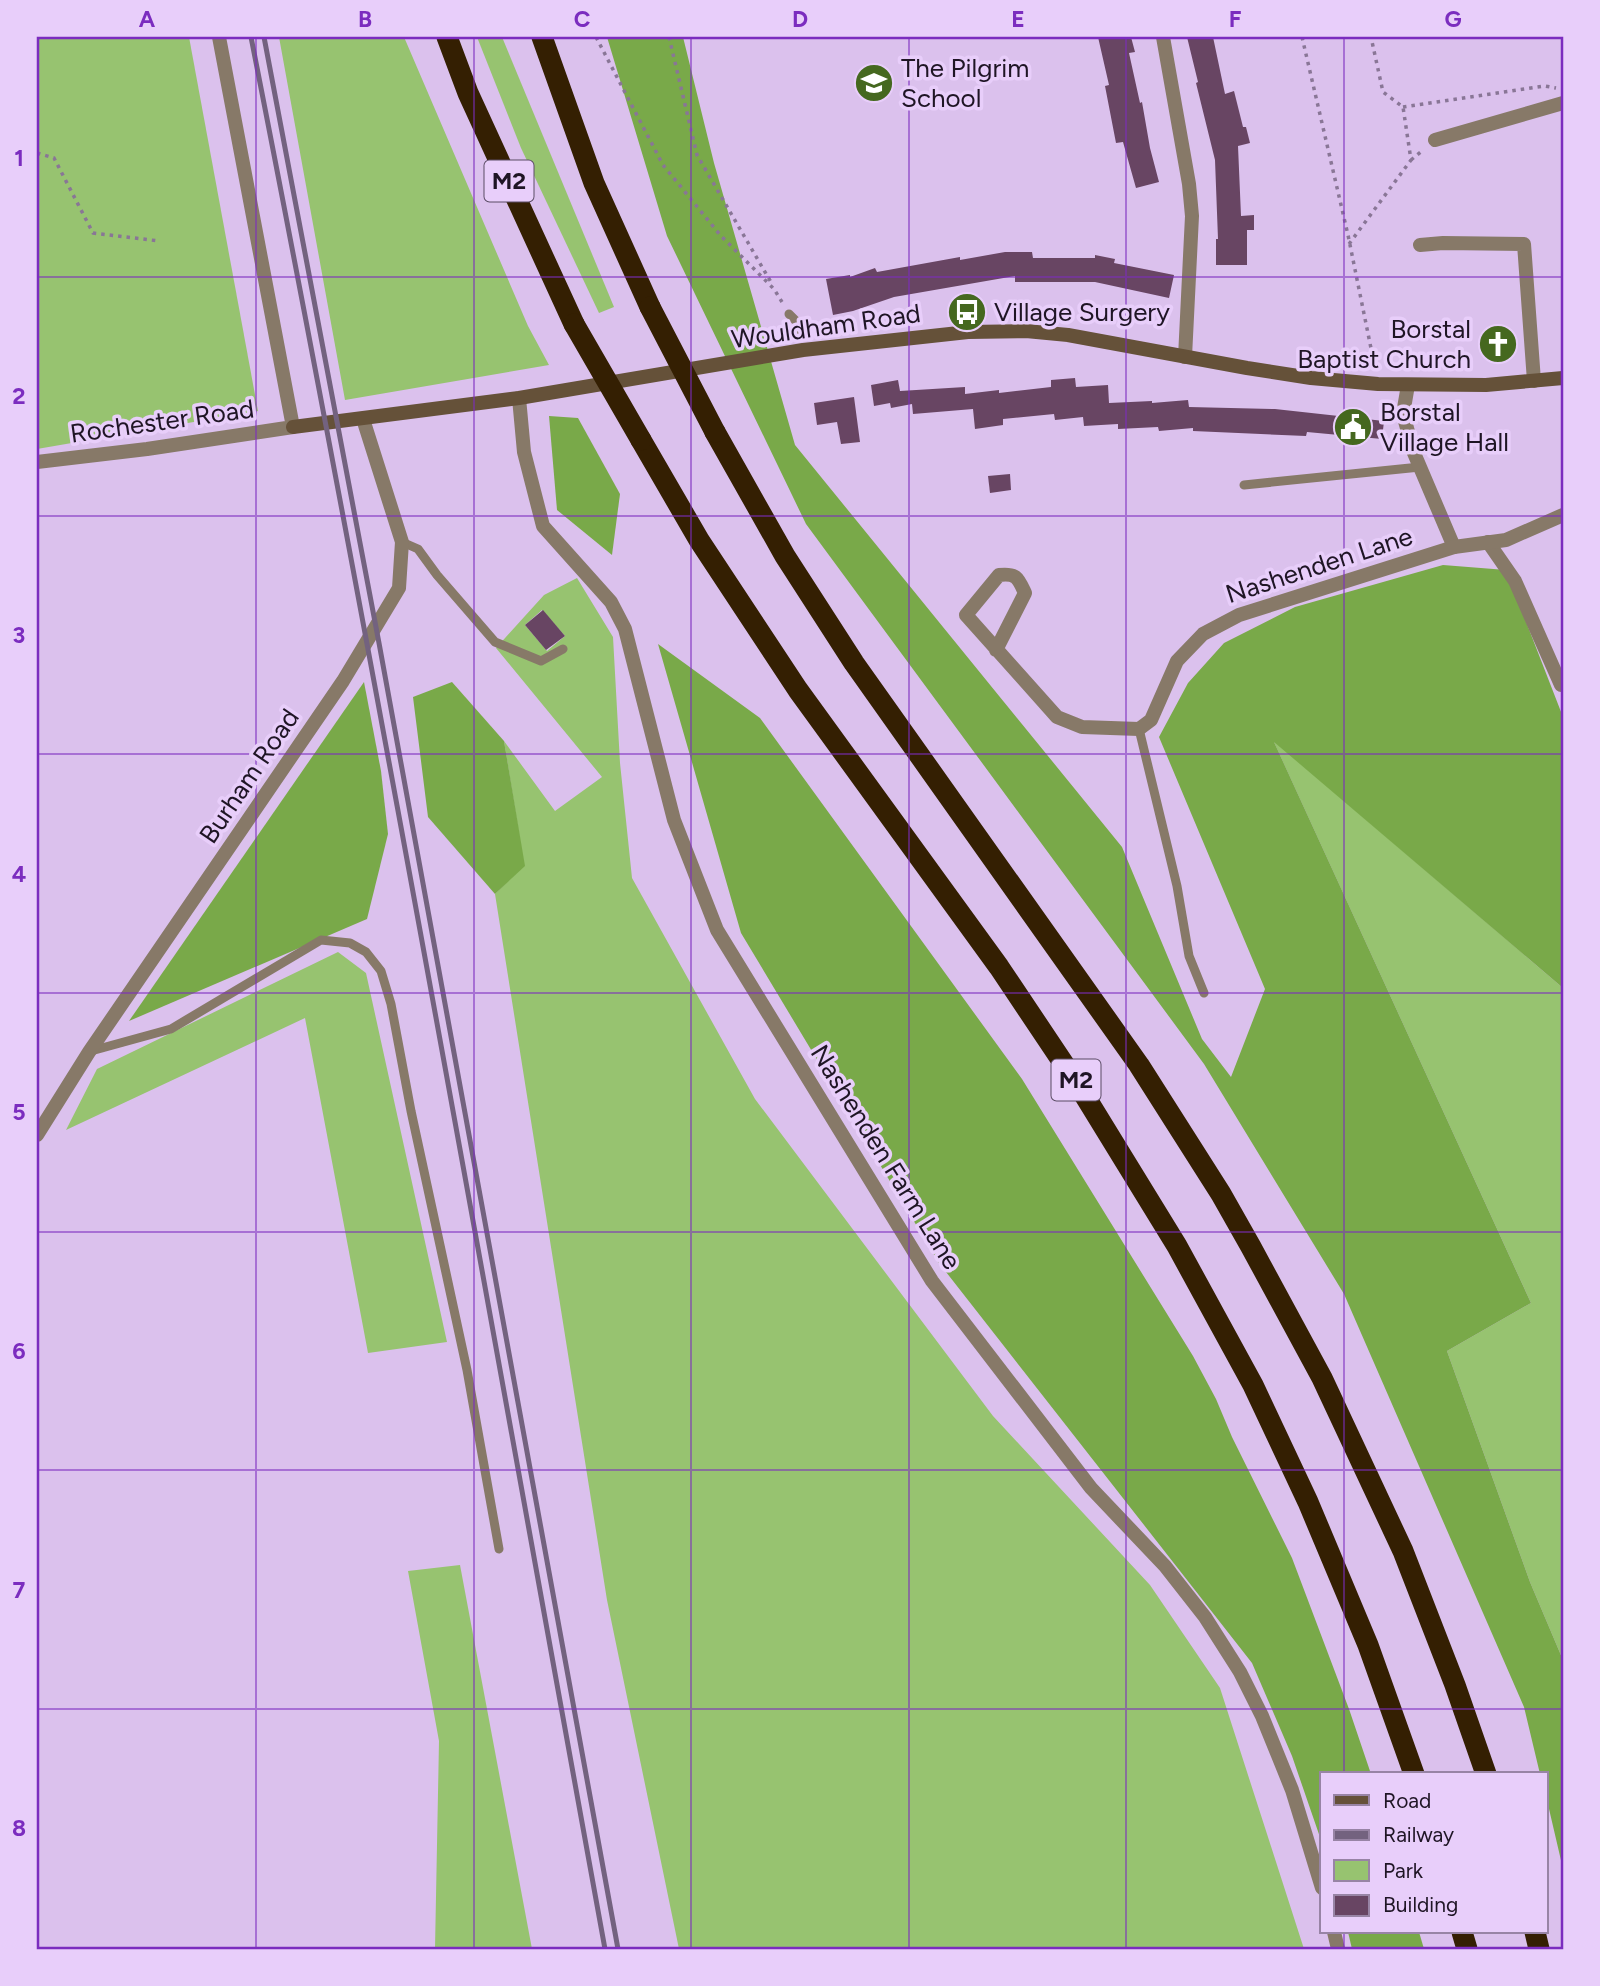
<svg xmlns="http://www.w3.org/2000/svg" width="1600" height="1986" font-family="Figtree,sans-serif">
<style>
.green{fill:#97c370;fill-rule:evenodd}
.forest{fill:#79a949}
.building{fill:#684563}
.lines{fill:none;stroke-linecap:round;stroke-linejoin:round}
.path{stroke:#897696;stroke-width:3.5;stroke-dasharray:3.5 5;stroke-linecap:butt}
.lane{stroke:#877968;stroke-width:9}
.street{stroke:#877968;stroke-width:14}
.secondary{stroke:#655139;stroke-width:14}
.highway{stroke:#341f02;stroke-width:21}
.rail{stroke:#73627f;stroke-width:5}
.highway-bridge{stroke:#341f02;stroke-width:21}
.grid{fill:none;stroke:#7b2cbf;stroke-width:2;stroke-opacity:0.55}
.labels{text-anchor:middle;stroke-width:7;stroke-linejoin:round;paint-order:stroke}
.shield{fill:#e8cefa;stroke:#5b4c65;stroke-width:2}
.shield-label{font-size:24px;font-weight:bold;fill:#1f1525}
.poi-label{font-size:26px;fill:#1f1525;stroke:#e8cefa;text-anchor:start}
.street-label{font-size:26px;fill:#1f1525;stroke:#e8cefa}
.neatline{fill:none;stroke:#7b2cbf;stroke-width:2.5}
.grid-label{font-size:23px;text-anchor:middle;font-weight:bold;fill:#7b2cbf}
</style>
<rect width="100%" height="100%" fill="#dbc1ed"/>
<g class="green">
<polygon points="37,37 189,37 258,411 37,449"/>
<polygon points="279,37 404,37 528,326 549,365 345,400"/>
<polygon points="477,37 502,37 614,307 599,313 521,148"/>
<path d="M577,578L613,637L620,763L632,878L755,1099L993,1416L1150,1585L1220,1688L1304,1949H679L607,1600L495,894L524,865L504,741L555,811L602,777L496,648L544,595ZM542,610L565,636L547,651L525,625Z"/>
<polygon points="1273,740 1563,988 1563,1660 1530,1582 1447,1351 1531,1303"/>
<polygon points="338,952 366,973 447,1342 368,1353 305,1018 66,1130 97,1069"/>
<polygon points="460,1565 532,1949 435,1949 439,1741 408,1571"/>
</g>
<g class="forest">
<polygon points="607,37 683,37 714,163 795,445 1122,847 1202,1039 1231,1077 1265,989 1159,737 1188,683 1224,643 1295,607 1443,565 1506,570 1563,717 1563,988 1274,742 1531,1303 1447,1351 1530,1582 1563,1660 1563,1869 1546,1796 1546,1774 1540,1774 1524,1707 1344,1294 1204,1064 806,524 667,236"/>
<polygon points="549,416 578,418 620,494 612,555 557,510"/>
<polygon points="658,644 760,718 1022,1079 1193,1356 1216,1399 1232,1437 1292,1558 1349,1709 1371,1774 1322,1774 1322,1843 1292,1756 1252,1663 939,1263 741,933"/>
<polygon points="364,682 381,771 388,834 367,919 129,1021"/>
<polygon points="452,682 504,741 525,866 495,894 428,817 413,697"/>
<polygon points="1348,1932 1419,1932 1424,1949 1352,1949"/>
</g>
<g class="building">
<polygon points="1098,37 1131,37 1135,52 1129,53 1140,103 1142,102 1150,148 1159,182 1136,188 1123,142 1116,143 1105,86 1109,85"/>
<polygon points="1187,37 1213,37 1225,94 1234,91 1243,127 1246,127 1250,143 1238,146 1241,216 1254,215 1254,230 1247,230 1247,265 1216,265 1216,239 1218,239 1215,160 1196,83 1198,82"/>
<polygon points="1005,252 1032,252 1033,258 1095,258 1095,255 1115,259 1114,263 1174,275 1169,298 1095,282 1015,282 1015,276 894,297 853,311 833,315 826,279 850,275 850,277 875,268 877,272 960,257 960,260"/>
<polygon points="1075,378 1076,387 1108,385 1109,403 1152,401 1152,403 1188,400 1189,407 1275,409 1384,421 1382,439 1307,432 1306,436 1193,431 1193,428 1159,431 1158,427 1118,429 1118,424 1084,426 1083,417 1055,420 1054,414 1003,419 1003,425 975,429 973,409 913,414 912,404 891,408 890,403 874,406 871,385 898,380 900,391 965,387 965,394 999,390 999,393 1051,387 1051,380"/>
<polygon points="854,397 860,442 841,444 837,422 817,425 814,403"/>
<polygon points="1010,474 1011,490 990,493 988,476"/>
<polygon points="543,610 565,636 546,650 525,625"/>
</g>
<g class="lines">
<g class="path">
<polyline points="596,37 663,165 721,236 774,289 782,302"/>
<polyline points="669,37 697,155 772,284"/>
<polyline points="1302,37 1348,235 1375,368"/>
<polyline points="1403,107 1545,86 1556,88"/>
<polyline points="37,153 54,158 93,233 159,241"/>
<polyline points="1411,160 1423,150"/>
<polyline points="1349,244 1411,160 1403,107 1383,92 1371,37"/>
</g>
<g class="lane">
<polyline points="789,314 797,322 797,330"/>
<polyline points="1244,485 1420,467"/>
<polyline points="402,542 418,549 437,575 495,642 541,661 563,649"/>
<polyline points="1139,729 1177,886 1189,956 1204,993"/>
<polyline points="91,1051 171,1029 321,940 350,943 366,952 381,971 391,1004 411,1111 467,1370 499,1549"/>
</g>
<g class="street">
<polyline points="1163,37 1189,184 1192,216 1185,357"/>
<polyline points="1435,140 1563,103"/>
<polyline points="1420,245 1443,243 1524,244 1534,381"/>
<polyline points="1408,385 1403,414 1414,453 1454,547"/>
<polyline points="519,398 524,452 543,526 611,602 625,629 674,820 717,930 932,1281 1091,1488 1165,1566 1205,1617 1240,1672 1262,1716 1292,1790 1322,1888"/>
<polyline points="37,462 147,449 293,427 219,37"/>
<polyline points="1488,542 1515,581 1561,685"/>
<path d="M996,650L1025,593C1018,578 1017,573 999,575L966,615L1057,717L1082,727L1139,729L1151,720L1177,661L1203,634L1239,615L1454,547L1506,540L1563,515"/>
<polyline points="37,1135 89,1052 343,681 399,588 402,542 363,419"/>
<polyline points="1334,1932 1338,1949"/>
</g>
<polyline class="secondary" points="293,427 519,398 803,350 968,332 1026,331 1068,335 1247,368 1311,378 1378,384 1486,385 1563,378"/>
<g class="highway">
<polyline points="447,37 468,93 574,324"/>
<polyline points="542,37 594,183 650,307"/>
<polyline points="715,432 785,556 854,663 1139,1065 1221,1194 1251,1247 1322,1378 1403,1551 1455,1685 1486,1774"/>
<polyline points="641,440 699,540 798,690 999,967 1080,1088 1177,1246 1253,1385 1308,1502 1368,1645 1414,1774"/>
<polyline points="1462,1932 1467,1949"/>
<polyline points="1535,1932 1539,1949"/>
</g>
<g class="rail">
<path d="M251,37C376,673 489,1311 605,1949"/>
<polyline points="264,37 379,643 618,1949"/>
</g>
<g class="highway-bridge">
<polyline points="650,307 715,432"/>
<polyline points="574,324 641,440"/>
</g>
</g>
<path class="grid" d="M256,37V1949M474,37V1949M691,37V1949M909,37V1949M1126,37V1949M1344,37V1774M37,277H1563M37,516H1563M37,754H1563M37,993H1563M37,1232H1563M37,1470H1563M37,1709H1563M1344,1932V1949"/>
<defs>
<g id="school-disc" transform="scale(2.0125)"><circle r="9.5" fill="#45681f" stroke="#e8cefa"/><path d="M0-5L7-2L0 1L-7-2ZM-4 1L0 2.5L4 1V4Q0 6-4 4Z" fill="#fff"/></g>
<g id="bus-disc" transform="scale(2.0125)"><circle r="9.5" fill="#45681f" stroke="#e8cefa"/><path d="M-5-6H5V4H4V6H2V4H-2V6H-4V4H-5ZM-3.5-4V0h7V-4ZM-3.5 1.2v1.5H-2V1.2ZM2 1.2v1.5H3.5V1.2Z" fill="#fff"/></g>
<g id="church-disc" transform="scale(2.0125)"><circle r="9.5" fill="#45681f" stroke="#e8cefa"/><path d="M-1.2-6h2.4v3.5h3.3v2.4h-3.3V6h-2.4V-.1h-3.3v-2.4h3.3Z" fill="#fff"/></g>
<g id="civic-disc" transform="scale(2.0125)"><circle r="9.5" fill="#45681f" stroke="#e8cefa"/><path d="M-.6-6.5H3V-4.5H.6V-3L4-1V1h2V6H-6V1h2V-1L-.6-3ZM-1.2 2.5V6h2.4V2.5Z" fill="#fff"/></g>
</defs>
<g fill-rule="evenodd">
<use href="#school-disc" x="874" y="83"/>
<use href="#bus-disc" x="967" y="312"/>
<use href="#church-disc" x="1498" y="344"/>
<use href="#civic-disc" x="1353" y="427"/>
</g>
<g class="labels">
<g class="shield">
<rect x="484.5" y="160.5" width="49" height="41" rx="5"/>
<rect x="1051.5" y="1059.5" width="49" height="41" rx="5"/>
</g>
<g class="shield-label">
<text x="509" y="189">M2</text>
<text x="1076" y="1088">M2</text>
</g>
<g class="poi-label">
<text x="901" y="77">The Pilgrim<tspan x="901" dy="30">School</tspan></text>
<text x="994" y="321">Village Surgery</text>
<text x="1471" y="338" text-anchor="end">Borstal<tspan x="1471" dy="30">Baptist Church</tspan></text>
<text x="1380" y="421">Borstal<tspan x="1380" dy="30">Village Hall</tspan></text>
</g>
<g class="street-label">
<text transform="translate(826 326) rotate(-8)" y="9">Wouldham Road</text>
<text transform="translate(162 421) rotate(-8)" y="9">Rochester Road</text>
<text transform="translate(1319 565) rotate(-18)" y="9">Nashenden Lane</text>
<text transform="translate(249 776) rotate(-56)" y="9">Burham Road</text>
<text transform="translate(886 1157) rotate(58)" y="9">Nashenden Farm Lane</text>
</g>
</g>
<rect width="1600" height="1986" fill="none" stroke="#e8cefa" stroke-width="77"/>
<rect x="1320" y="1772" width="228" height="161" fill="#e8cefa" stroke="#9884a5" stroke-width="2"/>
<rect x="1334" y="1795" width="35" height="10" fill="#655139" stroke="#9884a5" stroke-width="2"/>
<text x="1383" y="1808" font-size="21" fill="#1f1525">Road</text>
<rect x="1334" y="1830" width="35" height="10" fill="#73627f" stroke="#9884a5" stroke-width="2"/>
<text x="1383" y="1842" font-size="21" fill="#1f1525">Railway</text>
<rect x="1334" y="1860" width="35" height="21" fill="#97c370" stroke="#9884a5" stroke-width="2"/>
<text x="1383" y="1878" font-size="21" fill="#1f1525">Park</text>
<rect x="1334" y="1895" width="35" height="21" fill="#684563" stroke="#9884a5" stroke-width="2"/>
<text x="1383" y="1912" font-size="21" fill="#1f1525">Building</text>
<rect x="38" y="38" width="1524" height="1910" class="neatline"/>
<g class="grid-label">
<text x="147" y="27">A</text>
<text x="365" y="27">B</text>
<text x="582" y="27">C</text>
<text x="800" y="27">D</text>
<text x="1018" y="27">E</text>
<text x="1235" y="27">F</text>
<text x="1453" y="27">G</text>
<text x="19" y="166">1</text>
<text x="19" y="404">2</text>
<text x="19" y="643">3</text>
<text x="19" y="882">4</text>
<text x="19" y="1120">5</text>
<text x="19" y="1359">6</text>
<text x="19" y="1598">7</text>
<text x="19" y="1836">8</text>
</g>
</svg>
